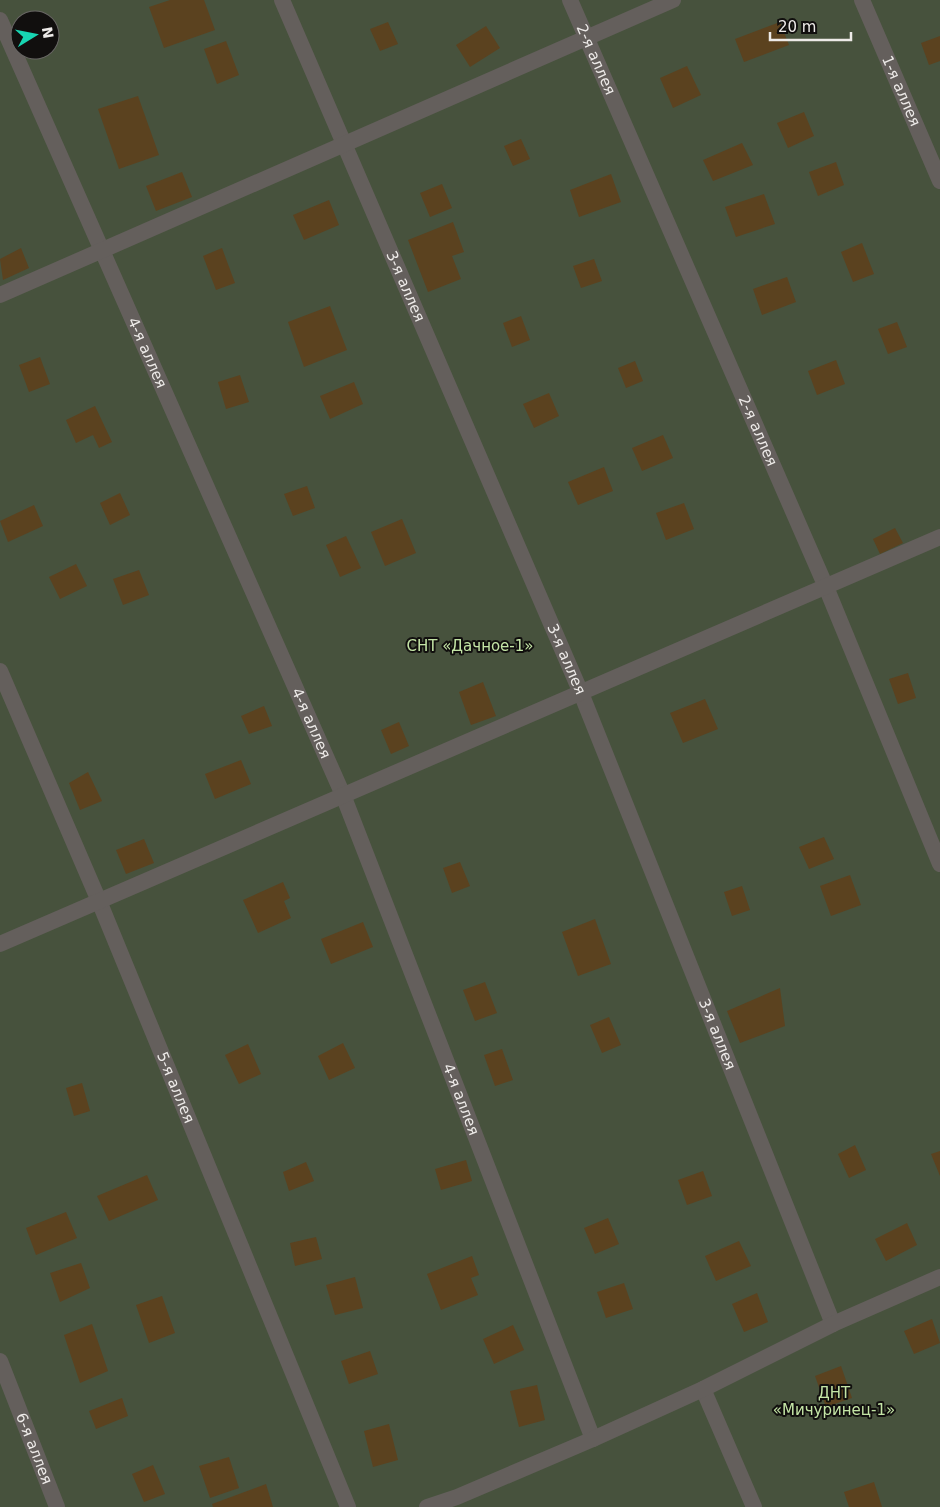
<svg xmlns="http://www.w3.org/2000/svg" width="940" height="1507" font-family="'DejaVu Sans',sans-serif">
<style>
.green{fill:#47523d;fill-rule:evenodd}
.building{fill:#5b421f}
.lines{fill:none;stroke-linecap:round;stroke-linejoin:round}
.lane{stroke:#645f5c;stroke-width:16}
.labels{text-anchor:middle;stroke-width:4;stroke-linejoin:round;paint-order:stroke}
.street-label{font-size:15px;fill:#edeae8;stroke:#110f0e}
.park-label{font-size:15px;fill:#c4e5a6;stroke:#110f0e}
</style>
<rect width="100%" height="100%" fill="#2b2624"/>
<path class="green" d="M0,0H940V1507H0ZM20,20H50V50H20Z"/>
<g class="building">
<polygon points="170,0 204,0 215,30 164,48 149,7"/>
<polygon points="388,22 398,44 380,51 370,29"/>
<polygon points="780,22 789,45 744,62 735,39"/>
<polygon points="486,26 500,48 470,67 456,45"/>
<polygon points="940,36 940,61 929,65 921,43"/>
<polygon points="226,41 239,75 217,84 204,49"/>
<polygon points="687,66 701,95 673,108 660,78"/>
<polygon points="138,96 159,155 119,169 98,109"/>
<polygon points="804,112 814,136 788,148 777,123"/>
<polygon points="521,139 530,159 513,166 504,146"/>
<polygon points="742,143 753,165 713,181 703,160"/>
<polygon points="836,162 844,185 818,196 809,172"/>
<polygon points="182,172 192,197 156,211 146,186"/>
<polygon points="611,174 621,202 579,217 570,190"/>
<polygon points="442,184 452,208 430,217 420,193"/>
<polygon points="764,194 775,224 736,237 725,207"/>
<polygon points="329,200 339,225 304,240 293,215"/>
<polygon points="453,222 464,252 452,256 461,279 428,292 408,240"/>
<polygon points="862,243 874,274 853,282 841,252"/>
<polygon points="21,248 29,268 3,280 0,259"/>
<polygon points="222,248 235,283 216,290 203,256"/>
<polygon points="594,259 602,281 581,288 573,266"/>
<polygon points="787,277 796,302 762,315 753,289"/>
<polygon points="330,306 347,350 304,367 288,322"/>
<polygon points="521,316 530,340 512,347 503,323"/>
<polygon points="897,322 907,347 888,354 878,329"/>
<polygon points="40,357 50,384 29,392 19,365"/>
<polygon points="836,360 845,384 817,395 808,371"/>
<polygon points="635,361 643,381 626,388 618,368"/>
<polygon points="240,375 249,402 226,409 218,382"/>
<polygon points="354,382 363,404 330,419 320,396"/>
<polygon points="549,393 559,416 534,428 523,404"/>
<polygon points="95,406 112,442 99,448 93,435 76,443 66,420"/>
<polygon points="663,435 673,458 642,471 632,448"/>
<polygon points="604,467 613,491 578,505 568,482"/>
<polygon points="307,486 315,508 293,516 284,494"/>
<polygon points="120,493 130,515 110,525 100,503"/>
<polygon points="684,503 694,529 666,540 656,513"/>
<polygon points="34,505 43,526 8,542 0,521"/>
<polygon points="402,519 416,553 385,566 371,532"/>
<polygon points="895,528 903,543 880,554 873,539"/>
<polygon points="346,536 361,568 340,577 326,545"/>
<polygon points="76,564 87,586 60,599 49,577"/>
<polygon points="139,570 149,595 123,605 113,579"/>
<polygon points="908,673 916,698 898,704 889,679"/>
<polygon points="483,682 496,716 471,725 459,692"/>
<polygon points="705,699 718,729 683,743 670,713"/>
<polygon points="264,706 272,726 249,734 241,716"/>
<polygon points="399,722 409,746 391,754 381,730"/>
<polygon points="241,760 251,784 215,799 205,774"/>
<polygon points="88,772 102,801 80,810 69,783"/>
<polygon points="824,837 834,859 809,869 799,847"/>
<polygon points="144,839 154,863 126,874 116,850"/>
<polygon points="460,862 470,886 452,893 443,868"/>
<polygon points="850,875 861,905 831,916 820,886"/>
<polygon points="283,882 290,898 284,901 291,918 258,933 243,900"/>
<polygon points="742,886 750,910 732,916 724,892"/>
<polygon points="595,919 611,964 578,976 562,932"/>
<polygon points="363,922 373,947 331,964 321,939"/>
<polygon points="485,982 497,1013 475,1021 463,990"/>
<polygon points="780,988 785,1026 740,1043 727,1011"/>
<polygon points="609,1017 621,1045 602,1053 590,1025"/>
<polygon points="343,1043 355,1068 329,1080 318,1056"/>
<polygon points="248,1044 261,1074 239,1084 225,1055"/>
<polygon points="502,1049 513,1080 495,1086 484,1055"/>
<polygon points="82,1083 90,1111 74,1116 66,1088"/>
<polygon points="855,1145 866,1170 849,1178 838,1154"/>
<polygon points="940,1151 940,1176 931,1154"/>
<polygon points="466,1160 472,1181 441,1190 435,1169"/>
<polygon points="306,1162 314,1181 289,1191 283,1172"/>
<polygon points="703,1171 712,1196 687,1205 678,1180"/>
<polygon points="147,1175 158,1200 109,1221 97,1196"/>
<polygon points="66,1212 77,1238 36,1255 26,1228"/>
<polygon points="608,1218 619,1244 595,1254 584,1228"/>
<polygon points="907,1223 917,1245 886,1261 875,1239"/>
<polygon points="316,1237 322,1259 295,1266 290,1243"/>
<polygon points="739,1241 751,1266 716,1281 705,1256"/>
<polygon points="472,1256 479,1275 471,1278 478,1295 441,1310 427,1274"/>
<polygon points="81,1263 90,1288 60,1302 50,1273"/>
<polygon points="355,1277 363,1308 335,1315 326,1285"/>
<polygon points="624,1283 633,1309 606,1318 597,1292"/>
<polygon points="757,1293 768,1322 744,1332 732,1304"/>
<polygon points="162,1296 175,1333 149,1343 136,1305"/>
<polygon points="932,1319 940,1343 914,1354 904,1331"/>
<polygon points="92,1324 108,1371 80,1383 64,1335"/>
<polygon points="513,1325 524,1350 494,1364 483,1339"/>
<polygon points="370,1351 378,1374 349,1384 341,1361"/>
<polygon points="841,1366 852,1398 826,1407 815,1376"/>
<polygon points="537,1385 545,1420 519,1427 510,1391"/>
<polygon points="122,1398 128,1416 96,1429 89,1411"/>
<polygon points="389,1424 398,1460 373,1467 364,1431"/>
<polygon points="229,1457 239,1488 210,1498 199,1466"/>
<polygon points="153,1465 165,1494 144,1502 132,1474"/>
<polygon points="874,1482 882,1507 849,1507 844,1492"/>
<polygon points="266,1484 273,1507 213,1507 212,1504"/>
</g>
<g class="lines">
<g class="lane">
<path id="s1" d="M282,0L581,693L833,1324"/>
<path id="s2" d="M570,0L826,587L940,864"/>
<path id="s3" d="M862,0L940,181"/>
<path id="s4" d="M0,20L343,795L593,1439"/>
<polyline points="0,295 673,0"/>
<path id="s5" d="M0,671L99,901L348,1507"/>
<polyline points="0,944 940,537"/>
<path id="s6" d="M0,1361L57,1507"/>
<polyline points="703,1389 754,1507"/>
<polyline points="427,1507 457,1497 593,1439 703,1389 833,1324 940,1277"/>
</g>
</g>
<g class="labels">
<g class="street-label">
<text dy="5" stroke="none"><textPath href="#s2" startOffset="65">2-я аллея</textPath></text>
<text dy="5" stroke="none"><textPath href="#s3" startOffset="99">1-я аллея</textPath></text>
<text dy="5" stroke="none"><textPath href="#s1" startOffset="312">3-я аллея</textPath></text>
<text dy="5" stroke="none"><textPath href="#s4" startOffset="364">4-я аллея</textPath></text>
<text dy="5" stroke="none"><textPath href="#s2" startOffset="470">2-я аллея</textPath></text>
<text dy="5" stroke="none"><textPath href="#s1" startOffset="718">3-я аллея</textPath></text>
<text dy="5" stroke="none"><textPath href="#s4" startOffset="769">4-я аллея</textPath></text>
<text dy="5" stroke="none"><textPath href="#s1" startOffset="1122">3-я аллея</textPath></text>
<text dy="5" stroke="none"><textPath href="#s5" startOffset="452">5-я аллея</textPath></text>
<text dy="5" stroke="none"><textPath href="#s4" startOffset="1174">4-я аллея</textPath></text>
<text dy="5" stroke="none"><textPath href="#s6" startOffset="94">6-я аллея</textPath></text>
</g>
<g class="park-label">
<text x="470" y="651">СНТ «Дачное-1»</text>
<text x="834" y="1398">ДНТ<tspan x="834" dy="17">«Мичуринец-1»</tspan></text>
</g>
</g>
<g transform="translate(35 35) rotate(80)"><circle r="24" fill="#110f0e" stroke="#696765"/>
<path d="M0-4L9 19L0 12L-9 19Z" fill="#17d5b2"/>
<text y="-8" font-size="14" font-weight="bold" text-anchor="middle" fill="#edeae8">N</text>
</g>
<path d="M770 32v8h81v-8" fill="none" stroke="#edeae8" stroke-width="2.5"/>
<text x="778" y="32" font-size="15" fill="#edeae8" stroke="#110f0e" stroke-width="4" paint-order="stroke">20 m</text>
</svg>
